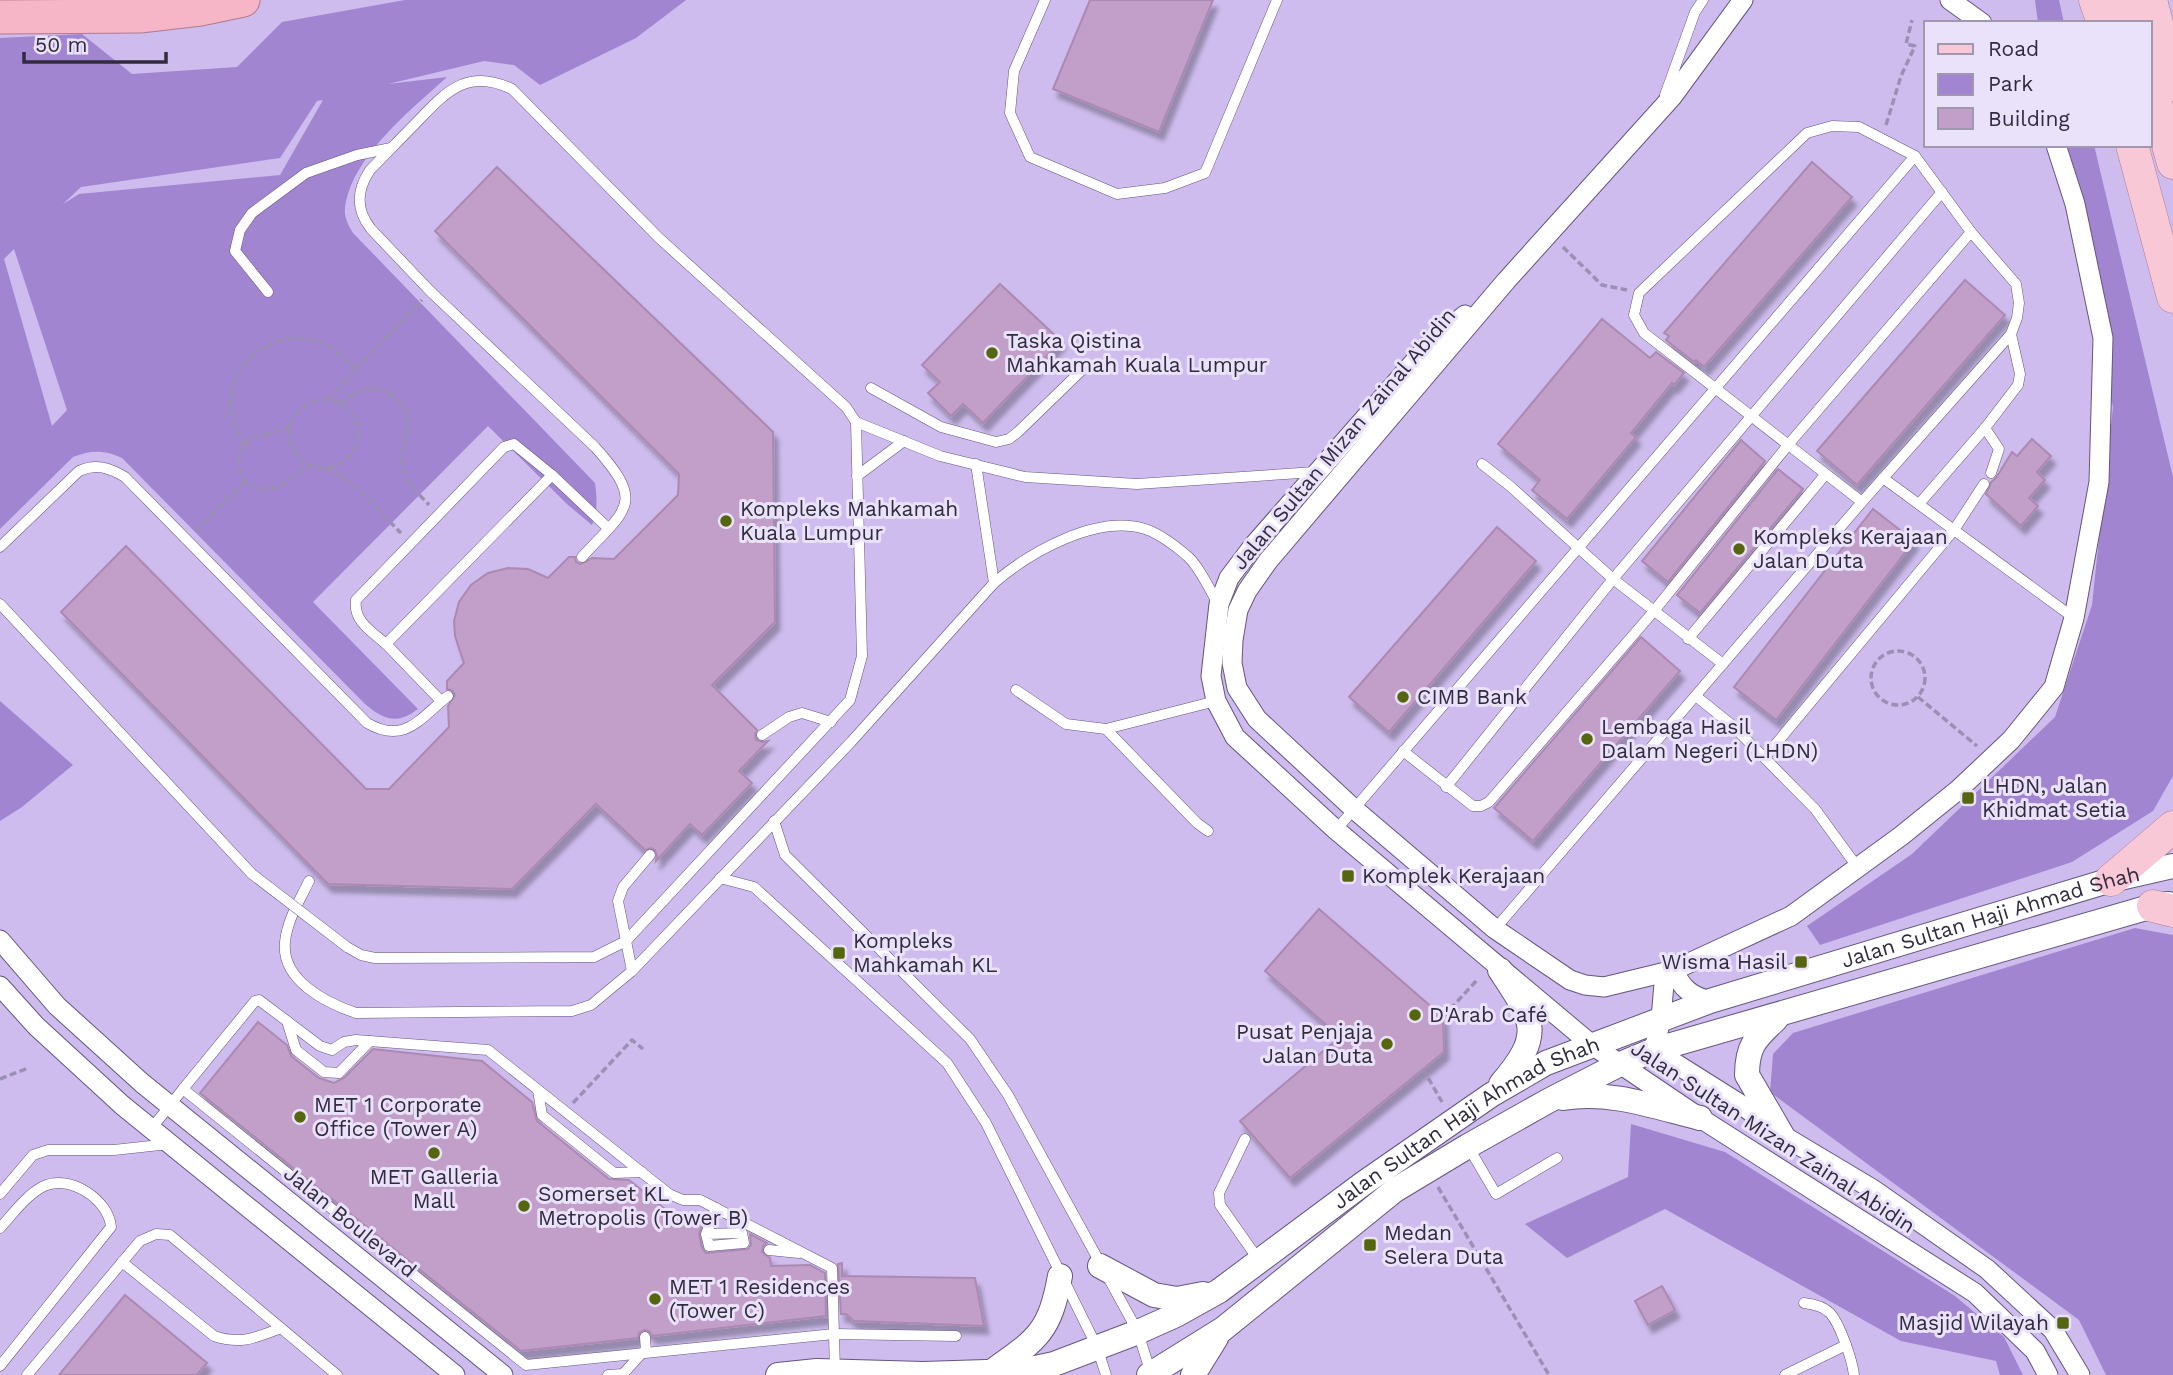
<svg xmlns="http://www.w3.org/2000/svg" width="2173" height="1375" font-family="'Work Sans',sans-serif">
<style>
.green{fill:#a185d1;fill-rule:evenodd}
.building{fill:#c29fc9;stroke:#ab89b2;stroke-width:2;filter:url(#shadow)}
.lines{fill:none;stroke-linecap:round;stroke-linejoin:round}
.service-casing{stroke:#655580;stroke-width:11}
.minor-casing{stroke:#655580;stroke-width:21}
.tertiary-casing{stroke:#655580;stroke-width:26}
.primary-casing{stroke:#b07a8f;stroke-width:33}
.trunk-casing{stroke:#b07a8f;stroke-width:35}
.path{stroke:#9c8fb6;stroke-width:3.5;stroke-dasharray:7 3.5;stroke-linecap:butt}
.service{stroke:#fff;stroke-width:10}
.minor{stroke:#fff;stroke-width:19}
.tertiary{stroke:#fff;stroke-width:24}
.primary{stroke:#f9c8d6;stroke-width:32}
.trunk{stroke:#f7b6c8;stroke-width:33}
.service-bridge-casing{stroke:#655580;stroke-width:11;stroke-linecap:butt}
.service-bridge{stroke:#fff;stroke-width:10}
.poi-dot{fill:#55660e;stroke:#eae1fa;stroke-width:2.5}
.labels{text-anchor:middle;stroke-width:6;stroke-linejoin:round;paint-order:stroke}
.poi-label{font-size:21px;fill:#312b3e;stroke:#eae1fa;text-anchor:start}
.street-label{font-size:21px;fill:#312b3e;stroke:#eae1fa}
</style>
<defs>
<filter id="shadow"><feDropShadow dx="4.5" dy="8" stdDeviation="2" flood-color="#0004"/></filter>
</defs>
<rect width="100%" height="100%" fill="#cdbced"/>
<g class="green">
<path d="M405,0H686L636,38L540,85L514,65L484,61L388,84L447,77C411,110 352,156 345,208C344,217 348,225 353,233L595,483C597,498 598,511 592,525L568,505L488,426L313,602L418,709C397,725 384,720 365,704L122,458C104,450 92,450 73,457L0,529V38L82,34L132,74L237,67L282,22ZM323,100L280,175L79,194L63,204L81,187L280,158L317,101ZM14,249L67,410L52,426L4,259Z"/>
<polygon points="2035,0 2059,0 2064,23 2038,23"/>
<polygon points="2058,145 2094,145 2173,477 2173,776 2153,811 2072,862 1820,945 1807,926 1912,854 2055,717 2092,605 2113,407"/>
<polygon points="0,701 73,765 22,807 0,821"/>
<polygon points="2135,928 2173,935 2173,1375 2106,1375 2079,1320 1770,1092 1773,1054 1793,1033"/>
<polygon points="1631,1124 1725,1152 1955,1296 2004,1337 2023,1375 2000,1375 1996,1361 1901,1341 1665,1209 1567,1258 1525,1224 1628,1177"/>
</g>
<g class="building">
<polygon points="1090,0 1213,0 1159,132 1053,89"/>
<polygon points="1812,162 1852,197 1704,367 1696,360 1694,362 1666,340 1669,336 1664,333"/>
<polygon points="497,167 773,432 775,622 712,685 757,730 755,735 756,740 762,742 768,741 739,771 752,783 702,835 690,824 656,861 657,856 655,850 651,848 645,850 596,804 512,889 328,884 61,612 126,546 366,789 389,789 449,727 448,706 455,695 453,691 447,689 447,681 464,663 455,636 454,621 459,602 471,585 488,573 508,568 528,569 548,578 569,557 575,557 576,562 581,564 592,558 614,559 678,495 679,474 435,231"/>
<polygon points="1965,280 2005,315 1857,485 1817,451"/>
<polygon points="1000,284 1061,341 983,423 963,404 951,416 928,393 940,382 922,365"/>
<polygon points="1602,319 1650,358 1656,352 1684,373 1674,385 1672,383 1631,433 1636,437 1567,519 1532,490 1540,480 1498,444"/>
<polygon points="2032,439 2051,456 2037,472 2045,480 2029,498 2038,506 2021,526 1986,494 1991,482 1996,478 2012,452 2017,456"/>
<polygon points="1741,440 1765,461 1668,582 1642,561"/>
<polygon points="1778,469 1803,489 1700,613 1677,595"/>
<polygon points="1873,509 1914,541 1776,720 1734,687"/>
<polygon points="1497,527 1536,561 1389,732 1349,697"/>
<polygon points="1641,637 1680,671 1533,841 1494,808"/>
<polygon points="1319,909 1443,1017 1444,1052 1290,1178 1240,1121 1340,1037 1265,971"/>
<polygon points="258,1022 287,1045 291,1056 319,1078 334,1083 344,1078 373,1049 482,1061 532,1102 537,1121 609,1179 629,1180 681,1222 707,1212 699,1234 702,1248 706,1253 748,1249 751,1245 750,1234 767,1243 763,1246 762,1252 770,1258 771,1266 810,1265 825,1273 826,1316 652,1336 649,1331 644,1330 639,1333 638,1338 521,1351 200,1093"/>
<polygon points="842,1263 842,1276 975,1278 984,1326 854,1321 846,1314 841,1314 838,1264"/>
<polygon points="1662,1286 1675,1310 1648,1325 1635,1301"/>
<polygon points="125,1295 207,1363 197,1375 59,1375"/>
</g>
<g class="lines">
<g class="service-casing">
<g id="service">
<polyline points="1045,0 1014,71 1010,113 1030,157 1117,194 1165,188 1205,173 1277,0"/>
<polyline points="1665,95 1695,12 1703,0"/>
<polyline points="268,292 235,251 240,230 252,213 306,173 357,155 391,148"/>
<polyline points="871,388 941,427 996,442 1009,439 1018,432 1082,370"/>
<polyline points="856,422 940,456 1025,477 1137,484 1315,472"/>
<polyline points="1985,428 1999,449 1991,473"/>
<path d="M514,444L552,475L386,644C371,631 353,621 356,600L504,447Z"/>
<polyline points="976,464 994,583"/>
<polyline points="1482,464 1510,486 1613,579 1723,664"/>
<polyline points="552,475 608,528"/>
<polyline points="857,476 904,441"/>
<polyline points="1883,478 2074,618"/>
<polyline points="1919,504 1985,428 2018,385 2020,374 2011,334"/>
<path d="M0,547L79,471C96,463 110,468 125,477L367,723C405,745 420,718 448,696"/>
<path d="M582,557C627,508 646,504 595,447L430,291L371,229C356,210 356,191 370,170C385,155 400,139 415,124C445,93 466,67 512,89L659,238L846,407L856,422L862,656L850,700L626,941"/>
<polyline points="0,604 252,874"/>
<polyline points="1688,639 1825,475"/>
<polyline points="386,644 441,701"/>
<polyline points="1016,690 1066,724 1106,729 1216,701"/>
<polyline points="1697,697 1733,726 1815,809 1858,868"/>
<polyline points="1106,729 1197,823 1208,831"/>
<polyline points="762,735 789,717 802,713 831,722"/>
<polyline points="1403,751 1473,806 1481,806 1489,802 1654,611 1788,445 1971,232"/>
<polyline points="1765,757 1954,530 1984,484"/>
<polyline points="1446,787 1613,579 1942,192"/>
<polyline points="774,821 785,855 970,1039 1008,1095 1138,1332 1151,1374"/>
<polyline points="1336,830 1915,156"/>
<polyline points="720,878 754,887 947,1063 986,1123 1097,1347 1106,1375"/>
<path d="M309,881C300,900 287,920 285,942C281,980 326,1003 356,1013L572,1011L591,1005L632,971L851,742L994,583C1030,552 1097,514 1145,529C1158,533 1176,546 1186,555C1198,564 1210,590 1218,604"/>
<polyline points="1495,929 1862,502 2011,334 2017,318 2019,303 2016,284 1971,232 1915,156 1859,127 1832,126 1807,133 1639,293 1634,315 1644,333 1862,502"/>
<polyline points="626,941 618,901 623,887 650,855"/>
<polyline points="347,947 361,955 375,958 594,957 626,941 632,971"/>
<polygon points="259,1000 320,1046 332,1050 344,1042 356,1040 488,1050 669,1194 683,1200 700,1200 832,1268 834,1334 526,1365 183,1089 255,1001"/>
<polyline points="287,1021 296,1050 324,1072 339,1073 370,1041"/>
<polyline points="538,1090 542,1115 614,1173 642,1172"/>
<polyline points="151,1129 183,1089"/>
<polyline points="1245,1139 1219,1193 1220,1205 1258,1259"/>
<polyline points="1469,1148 1496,1194 1557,1158"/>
<polyline points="0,1194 33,1155 48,1150 114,1150 169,1144"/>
<path d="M0,1228C13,1214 26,1195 44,1186C70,1174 109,1200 111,1227L0,1366"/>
<polyline points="706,1234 742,1233 744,1243 709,1246 706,1234 716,1208"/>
<polyline points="769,1250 799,1253"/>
<path d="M122,1262L214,1336C241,1345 255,1338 281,1328"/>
<path d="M1804,1303C1813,1304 1823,1306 1830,1313C1840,1324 1852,1359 1854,1375"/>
<polyline points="645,1337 646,1352"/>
<polyline points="835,1372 834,1334 956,1336"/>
<polyline points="27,1375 140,1241 156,1234 170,1235 337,1375"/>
<polyline points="608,1375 623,1374 642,1353"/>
<polyline points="1785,1375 1846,1345"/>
</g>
</g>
<g class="minor-casing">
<g id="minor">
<polyline points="1743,0 1672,97 1506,281 1268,561 1247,591 1238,610 1233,640 1232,663 1237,688 1257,719 1354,809 1495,929 1570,980 1585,985 1604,987 1674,970 1791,916 1901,836 1958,790 2011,740 2054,687 2074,618 2099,482 2103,338 2075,204 2056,145"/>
<polyline points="1950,0 1982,23"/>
<polyline points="1465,315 1429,345 1253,546 1229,578 1219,604 1211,676 1216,701 1235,737 1336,830 1592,1045 1700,1118 1975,1293 2035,1351 2048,1375"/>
<polyline points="0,940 57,1006 142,1083 503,1375"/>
<path d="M1674,970C1681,988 1691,996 1710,1001"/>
<polyline points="1665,972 1661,1019 1654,1050 1743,1106 1782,1135 1874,1190 1987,1269 2053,1330 2080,1375"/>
<polyline points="0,986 36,1026 122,1105 455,1375"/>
</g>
</g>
<g class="tertiary-casing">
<g id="tertiary">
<path d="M1500,970C1533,1020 1545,1033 1501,1084"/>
<path d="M1776,1019C1756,1038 1747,1045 1747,1075L1782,1135"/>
<path d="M1563,1098C1610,1090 1655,1107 1700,1118"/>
<polyline points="1100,1266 1154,1295 1177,1299 1203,1294"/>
<path d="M994,1370C1038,1339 1050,1331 1060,1276"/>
<path id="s1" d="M778,1375L817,1371L923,1374L1021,1371L1054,1364L1138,1332L1176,1315L1219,1291L1364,1183L1491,1095L1546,1063L1710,1001L2111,880L2173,866"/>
<polyline points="1149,1375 1223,1329 1395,1190 1468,1146 1548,1101 1618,1065 1654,1050 2153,906 2169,904"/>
<polyline points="1193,1375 1216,1338"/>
</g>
</g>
<g class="primary-casing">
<g id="primary">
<polyline points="2095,0 2103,23"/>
<polyline points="2127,0 2134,23"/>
<polyline points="2151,0 2173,85"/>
<polyline points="2150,81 2173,163"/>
<polyline points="2132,145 2173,297"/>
<polyline points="2111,880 2173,827"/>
<polyline points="2153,906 2173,911"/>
</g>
</g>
<g class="trunk-casing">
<polyline id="trunk" points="0,17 140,16 200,9 243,0"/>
</g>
<g class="path">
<polyline points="1886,125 1901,76 1915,46 1906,44 1912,20"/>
<polyline points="1563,247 1602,285 1627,290"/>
<circle cx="324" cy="434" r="34"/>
<polyline points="327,400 422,300"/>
<path d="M341,404C350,394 361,388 375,390C385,390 392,394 399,401C422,425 396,446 403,470C406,483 420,495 429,505"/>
<path d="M290,426C276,435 260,433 249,441C226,459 245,495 272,489C284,487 296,472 309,466"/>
<path d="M244,446C237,431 230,416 231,400C235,353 285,324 327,345C338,351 347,361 355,370"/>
<path d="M325,469C355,478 379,512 401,533"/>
<polyline points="196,531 245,481"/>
<circle cx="1898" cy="678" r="27"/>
<polyline points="1918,697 1977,746"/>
<polyline points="1443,1017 1478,979"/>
<polyline points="1423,1069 1442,1102"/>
<polyline points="0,1079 28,1068"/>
<polyline points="573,1103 632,1040 643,1049"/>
<polyline points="1438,1187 1549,1375"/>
</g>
<use href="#service" class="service"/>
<use href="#minor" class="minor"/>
<use href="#tertiary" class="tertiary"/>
<use href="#primary" class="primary"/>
<use href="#trunk" class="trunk"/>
<g class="service-bridge-casing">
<polyline id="service-bridge" points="252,874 347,947"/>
</g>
<use href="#service-bridge" class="service-bridge"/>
</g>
<g class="poi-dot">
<circle cx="992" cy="353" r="7"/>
<circle cx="726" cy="521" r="7"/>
<circle cx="1739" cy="549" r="7"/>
<circle cx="1403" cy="697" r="7"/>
<circle cx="1587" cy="739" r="7"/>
<rect x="1961" y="791" width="14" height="14" rx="3.5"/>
<rect x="1341" y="869" width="14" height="14" rx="3.5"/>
<rect x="832" y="946" width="14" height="14" rx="3.5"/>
<rect x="1794" y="955" width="14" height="14" rx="3.5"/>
<circle cx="1415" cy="1015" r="7"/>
<circle cx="1387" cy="1044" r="7"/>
<circle cx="300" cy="1117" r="7"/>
<circle cx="434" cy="1153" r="7"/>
<circle cx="524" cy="1206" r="7"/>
<rect x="1363" y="1238" width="14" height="14" rx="3.5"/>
<circle cx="655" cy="1299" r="7"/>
<rect x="2056" y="1316" width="14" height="14" rx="3.5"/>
</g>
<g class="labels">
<g class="poi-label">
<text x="1006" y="348">Taska Qistina<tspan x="1006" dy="24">Mahkamah Kuala Lumpur</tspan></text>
<text x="740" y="516">Kompleks Mahkamah<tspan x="740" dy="24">Kuala Lumpur</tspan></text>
<text x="1753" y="544">Kompleks Kerajaan<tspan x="1753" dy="24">Jalan Duta</tspan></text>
<text x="1417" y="704">CIMB Bank</text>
<text x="1601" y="734">Lembaga Hasil<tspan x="1601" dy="24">Dalam Negeri (LHDN)</tspan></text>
<text x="1982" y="793">LHDN, Jalan<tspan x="1982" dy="24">Khidmat Setia</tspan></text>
<text x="1362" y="883">Komplek Kerajaan</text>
<text x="853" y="948">Kompleks<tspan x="853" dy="24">Mahkamah KL</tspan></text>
<text x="1787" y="969" text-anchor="end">Wisma Hasil</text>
<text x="1429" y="1022">D'Arab Café</text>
<text x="1373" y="1039" text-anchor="end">Pusat Penjaja<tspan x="1373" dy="24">Jalan Duta</tspan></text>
<text x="314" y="1112">MET 1 Corporate<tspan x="314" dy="24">Office (Tower A)</tspan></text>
<text x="434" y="1184" text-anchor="middle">MET Galleria<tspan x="434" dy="24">Mall</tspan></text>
<text x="538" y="1201">Somerset KL<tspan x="538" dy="24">Metropolis (Tower B)</tspan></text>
<text x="1384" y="1240">Medan<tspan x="1384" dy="24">Selera Duta</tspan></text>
<text x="669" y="1294">MET 1 Residences<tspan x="669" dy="24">(Tower C)</tspan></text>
<text x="2049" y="1330" text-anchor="end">Masjid Wilayah</text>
</g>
<g class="street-label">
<text transform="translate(1344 439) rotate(-50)" y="7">Jalan Sultan Mizan Zainal Abidin</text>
<text dy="7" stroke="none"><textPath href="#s1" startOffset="1325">Jalan Sultan Haji Ahmad Shah</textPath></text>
<text dy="7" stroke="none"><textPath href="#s1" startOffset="758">Jalan Sultan Haji Ahmad Shah</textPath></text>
<text transform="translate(1773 1137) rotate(33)" y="7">Jalan Sultan Mizan Zainal Abidin</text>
<text transform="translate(350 1222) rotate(39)" y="7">Jalan Boulevard</text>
</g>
</g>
<rect x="1924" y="21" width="228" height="126" fill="#eae1fa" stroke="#a098af" stroke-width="2"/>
<rect x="1938" y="44" width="35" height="10" fill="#f9c8d6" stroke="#a098af" stroke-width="2"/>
<text x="1988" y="56" font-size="21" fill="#312b3e">Road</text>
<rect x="1938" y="74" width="35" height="21" fill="#a185d1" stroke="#a098af" stroke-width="2"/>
<text x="1988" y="91" font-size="21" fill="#312b3e">Park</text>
<rect x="1938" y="108" width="35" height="21" fill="#c29fc9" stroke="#a098af" stroke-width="2"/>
<text x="1988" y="126" font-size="21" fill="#312b3e">Building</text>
<path d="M24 52v10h142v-10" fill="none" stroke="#312b3e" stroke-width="3.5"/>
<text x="35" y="52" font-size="21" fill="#312b3e" stroke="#eae1fa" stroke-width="5" paint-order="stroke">50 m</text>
</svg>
